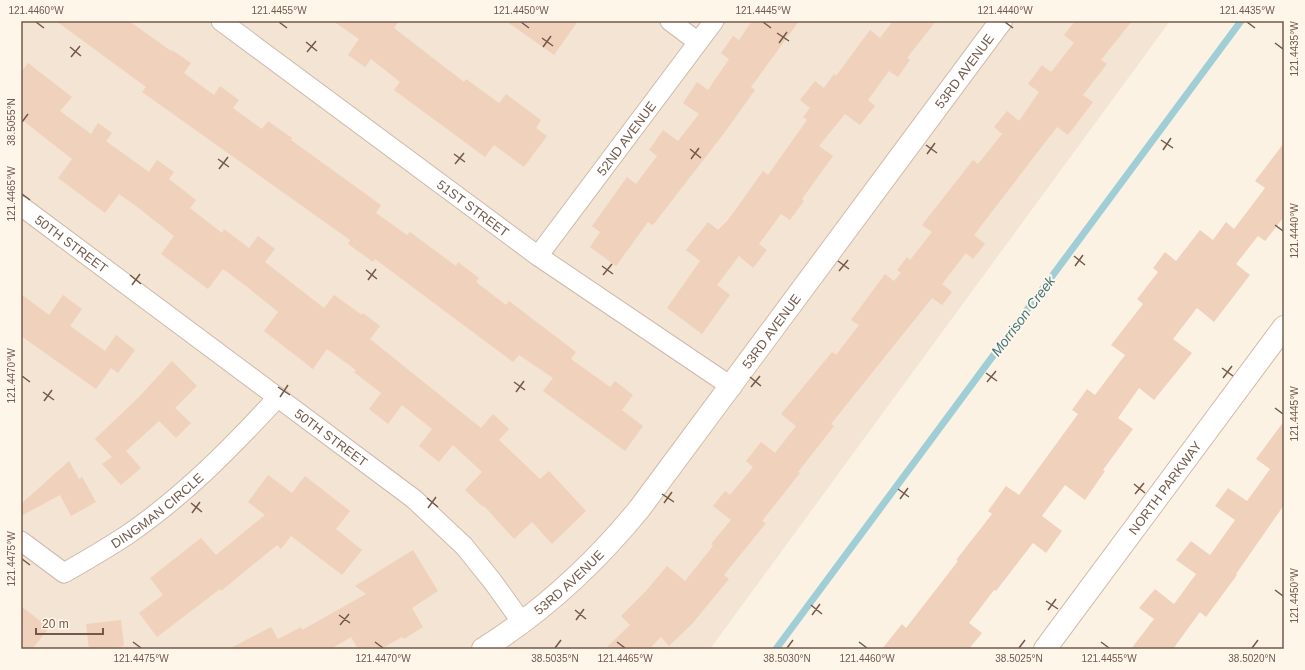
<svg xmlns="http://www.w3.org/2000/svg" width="1305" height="670" font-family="Arial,sans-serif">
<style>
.residential{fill:#f3e4d3}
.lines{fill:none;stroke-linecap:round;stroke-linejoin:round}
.stream{stroke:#a0ced6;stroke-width:7}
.building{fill:#f0d1bc}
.street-casing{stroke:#cdbaab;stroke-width:21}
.secondary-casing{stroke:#d2bcab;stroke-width:24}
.street{stroke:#fff;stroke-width:19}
.secondary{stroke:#fff;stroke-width:22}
.ticks{fill:none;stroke:#73594a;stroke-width:1.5}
.labels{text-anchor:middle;stroke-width:4;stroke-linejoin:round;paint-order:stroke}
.street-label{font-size:13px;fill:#73594a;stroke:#fff6ea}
.water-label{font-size:14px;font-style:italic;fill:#42767f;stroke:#fff6ea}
.neatline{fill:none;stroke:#73594a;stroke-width:1.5}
.ticks-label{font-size:10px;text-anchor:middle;fill:#73594a}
</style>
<rect width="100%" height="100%" fill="#fcf2e4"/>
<polygon class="residential" points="21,21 1170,21 710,649 21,649"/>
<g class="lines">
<polyline class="stream" points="776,649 1241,21"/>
</g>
<g class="building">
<polygon points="56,21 129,21 171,51 172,50 191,63 184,73 214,95 220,86 239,100 233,108 262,129 268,121 292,138 291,140 381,205 376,213 407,235 410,232 456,266 458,262 479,278 476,282 506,305 509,301 576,352 571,359 610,387 615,381 633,395 622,410 643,426 625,451 543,391 553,378 519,355 513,362 375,259 373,262 348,244 350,240 142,92 146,87"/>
<polygon points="333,21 399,21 394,28 464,82 466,79 499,103 506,94 541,120 536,128 547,136 524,167 494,145 485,157 394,90 400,82 371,59 365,67 348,55 359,39"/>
<polygon points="506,21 578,21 554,55"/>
<polygon points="752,21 799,21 751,87 755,90 725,132 653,225 648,222 616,266 590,247 600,232 592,226 627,177 636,184 657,156 649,150 663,130 678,141 699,114 683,103 697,82 708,90 729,59 721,53 733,36 739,40"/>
<polygon points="893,21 936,21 907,58 910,60 898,77 889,71 868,100 875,106 860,125 845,114 819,146 833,156 802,199 804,201 790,220 781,214 759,244 767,250 753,268 739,256 717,285 730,295 702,334 667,308 700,261 686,250 708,222 718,230 728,220 763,171 768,175 807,120 803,117 810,108 800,100 815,81 824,88 834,74 836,76 870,30 880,38"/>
<polygon points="1075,21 1132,21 1101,60 1107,64 1083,95 1093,102 1068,135 1057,127 974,235 985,244 973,259 966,253 942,284 952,292 942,305 932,298 831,424 834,426 798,472 800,473 762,521 766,523 724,575 729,579 692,624 669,646 661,637 649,649 605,649 630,625 621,616 645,592 667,566 685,581 713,546 711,544 731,520 713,506 725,491 730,495 753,467 746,461 761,442 775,453 796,426 781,414 832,352 836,355 859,325 851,320 885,274 894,281 901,273 897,270 907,257 910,260 932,232 922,225 973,160 978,164 1002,134 994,127 1007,111 1019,121 1039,92 1028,84 1042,65 1051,72 1074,43 1064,35"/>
<polygon points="28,63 72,97 60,111 91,134 98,123 112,133 106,141 149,172 157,160 174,172 169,179 196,200 190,208 222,233 224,229 249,248 258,236 275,249 265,262 324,308 334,295 362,315 363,313 380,326 370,339 481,428 493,414 509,429 499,440 540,479 549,471 586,511 552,544 532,522 514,539 484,506 483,507 465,490 482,472 453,445 439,462 419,446 432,429 402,405 388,424 369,409 381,393 354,372 356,370 327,349 313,369 264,331 278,312 246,286 223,269 208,289 161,254 174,236 136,206 119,194 105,213 58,178 72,159 21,119 21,72"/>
<polygon points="1284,143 1284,217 1265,241 1258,236 1236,264 1250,275 1214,322 1197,308 1173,339 1192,353 1154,400 1139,388 1118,418 1133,429 1103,470 1105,471 1085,500 1065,485 1042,516 1062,531 1046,553 1033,543 996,591 994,590 969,623 982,633 969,649 882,649 902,624 906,628 958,561 956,560 992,514 988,511 1006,486 1019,495 1078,414 1072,410 1087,389 1095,395 1125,355 1111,345 1143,304 1137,299 1158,272 1153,268 1165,252 1176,261 1200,230 1213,240 1226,222 1234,229 1265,188 1255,181"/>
<polygon points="21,294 49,315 63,295 82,309 70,326 105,351 116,335 135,350 118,373 111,368 96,389 21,336"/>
<polygon points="172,361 197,386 175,408 191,423 176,438 159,421 126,451 141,468 121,485 102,464 112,457 95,439 139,397"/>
<polygon points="1284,421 1284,505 1236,574 1237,575 1206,617 1200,612 1173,649 1131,649 1154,619 1139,608 1155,589 1174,604 1196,574 1176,560 1191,541 1210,555 1235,520 1215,506 1228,488 1247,501 1270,469 1256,459"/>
<polygon points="69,461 79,479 82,477 96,502 71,516 60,495 21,516 21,504"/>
<polygon points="268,475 292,493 305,476 350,511 336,529 362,550 342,575 291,536 281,549 277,545 221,591 220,589 157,637 139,613 163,595 150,578 201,538 216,555 265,515 248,502"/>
<polygon points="413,550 438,591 412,608 423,627 404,639 402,637 381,649 358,649 351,637 331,649 229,649 271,627 278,639 301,627 302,630 366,594 355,586"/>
<polygon points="21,606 49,628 32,649 21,649"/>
<polygon points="121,620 124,646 107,649 89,649 86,624"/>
</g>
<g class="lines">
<g class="street-casing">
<g id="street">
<path id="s1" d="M221,21L538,256L732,387"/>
<polyline points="670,21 698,42"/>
<path id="s2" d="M21,206L414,499L464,546L493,582L521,621"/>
<path id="s3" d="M538,256L714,21"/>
<path id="s4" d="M21,541L64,573C85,561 106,549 127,535C184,496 231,448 278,397"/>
</g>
</g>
<g class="secondary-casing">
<g id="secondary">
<path id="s5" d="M483,649C542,612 596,562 640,508L1001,21"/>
<path id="s6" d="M1045,649L1284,327"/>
</g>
</g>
<use href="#street" class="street"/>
<use href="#secondary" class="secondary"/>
</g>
<path class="ticks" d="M36,22L44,28M279,22L287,28M521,22L529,28M763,22L771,28M1005,22L1013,28M1247,22L1255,28M777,33L789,41M542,38L553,46M306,42L317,51M779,43L787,32M1275,43L1283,49M70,47L81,56M543,47L551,36M307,52L316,41M71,57L80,46M22,122L28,114M1161,140L1173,148M926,145L937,153M690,149L701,158M1163,150L1171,138M454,154L465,162M927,154L935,143M218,159L229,167M691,159L699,148M455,164L464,153M219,169L228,157M22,194L30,200M1275,225L1283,231M1074,256L1085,265M838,261L849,269M602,266L613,274M1075,266L1083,255M366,270L377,279M839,271L848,260M130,275L141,284M603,275L612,264M368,280L376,269M132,285L140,274M1222,368L1233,376M986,373L997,381M22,376L30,382M750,377L761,386M1223,378L1232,366M514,382L525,390M987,382L996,371M278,387L290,395M751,387L760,376M43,392L54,400M516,392L524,381M280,397L288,385M44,401L52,390M1275,408L1283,414M1134,484L1145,493M898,489L909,497M662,494L674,502M1135,494L1144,483M427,498L438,507M900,499L908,488M191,503L202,512M664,503L672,492M428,508L436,497M192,513L200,502M22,559L30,565M1275,590L1283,596M1046,601L1058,609M811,605L822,614M575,610L586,619M1048,610L1056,599M339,615L350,623M812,615L820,604M576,620L584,609M340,625L349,614M133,642L141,648M375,642L383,648M617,642L625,648M859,642L867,648M1101,642L1109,648M555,648L561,640M787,648L793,640M1019,648L1025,640M1252,648L1258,640"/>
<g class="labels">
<g class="street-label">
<text dy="5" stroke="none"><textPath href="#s5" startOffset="756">53RD AVENUE</textPath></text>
<text dy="5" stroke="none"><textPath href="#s3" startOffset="147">52ND AVENUE</textPath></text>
<text dy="5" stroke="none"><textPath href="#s1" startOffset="314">51ST STREET</textPath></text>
<text dy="5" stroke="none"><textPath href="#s2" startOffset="63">50TH STREET</textPath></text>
<text dy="5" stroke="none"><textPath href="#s5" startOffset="432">53RD AVENUE</textPath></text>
<text dy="5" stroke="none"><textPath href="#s2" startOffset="387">50TH STREET</textPath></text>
<text dy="5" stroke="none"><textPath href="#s6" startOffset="201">NORTH PARKWAY</textPath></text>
<text dy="5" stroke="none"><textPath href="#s4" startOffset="166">DINGMAN CIRCLE</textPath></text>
<text dy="5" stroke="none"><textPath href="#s5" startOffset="109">53RD AVENUE</textPath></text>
</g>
<g class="water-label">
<text transform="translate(1023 316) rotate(-53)" y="5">Morrison Creek</text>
</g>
</g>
<rect width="1305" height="670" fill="none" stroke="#fff6ea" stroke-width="44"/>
<path d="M36 628v6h67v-6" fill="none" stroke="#73594a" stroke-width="2"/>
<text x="42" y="628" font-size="12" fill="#73594a" stroke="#fff6ea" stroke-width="3" paint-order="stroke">20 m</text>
<rect x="22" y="22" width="1261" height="626" class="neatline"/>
<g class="ticks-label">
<text x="36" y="14">121.4460°W</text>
<text x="279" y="14">121.4455°W</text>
<text x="521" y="14">121.4450°W</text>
<text x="763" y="14">121.4445°W</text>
<text x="1005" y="14">121.4440°W</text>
<text x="1247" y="14">121.4435°W</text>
<text transform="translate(1294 49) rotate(-90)" y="4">121.4435°W</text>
<text transform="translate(11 122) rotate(-90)" y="4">38.5055°N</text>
<text transform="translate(11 194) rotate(-90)" y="4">121.4465°W</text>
<text transform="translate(1294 231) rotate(-90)" y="4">121.4440°W</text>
<text transform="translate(11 376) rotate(-90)" y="4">121.4470°W</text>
<text transform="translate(1294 414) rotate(-90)" y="4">121.4445°W</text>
<text transform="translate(11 559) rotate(-90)" y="4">121.4475°W</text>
<text transform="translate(1294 596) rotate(-90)" y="4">121.4450°W</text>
<text x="141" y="662">121.4475°W</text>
<text x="383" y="662">121.4470°W</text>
<text x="555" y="662">38.5035°N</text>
<text x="625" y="662">121.4465°W</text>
<text x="787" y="662">38.5030°N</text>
<text x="867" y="662">121.4460°W</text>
<text x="1019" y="662">38.5025°N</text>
<text x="1109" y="662">121.4455°W</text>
<text x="1252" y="662">38.5020°N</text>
</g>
</svg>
